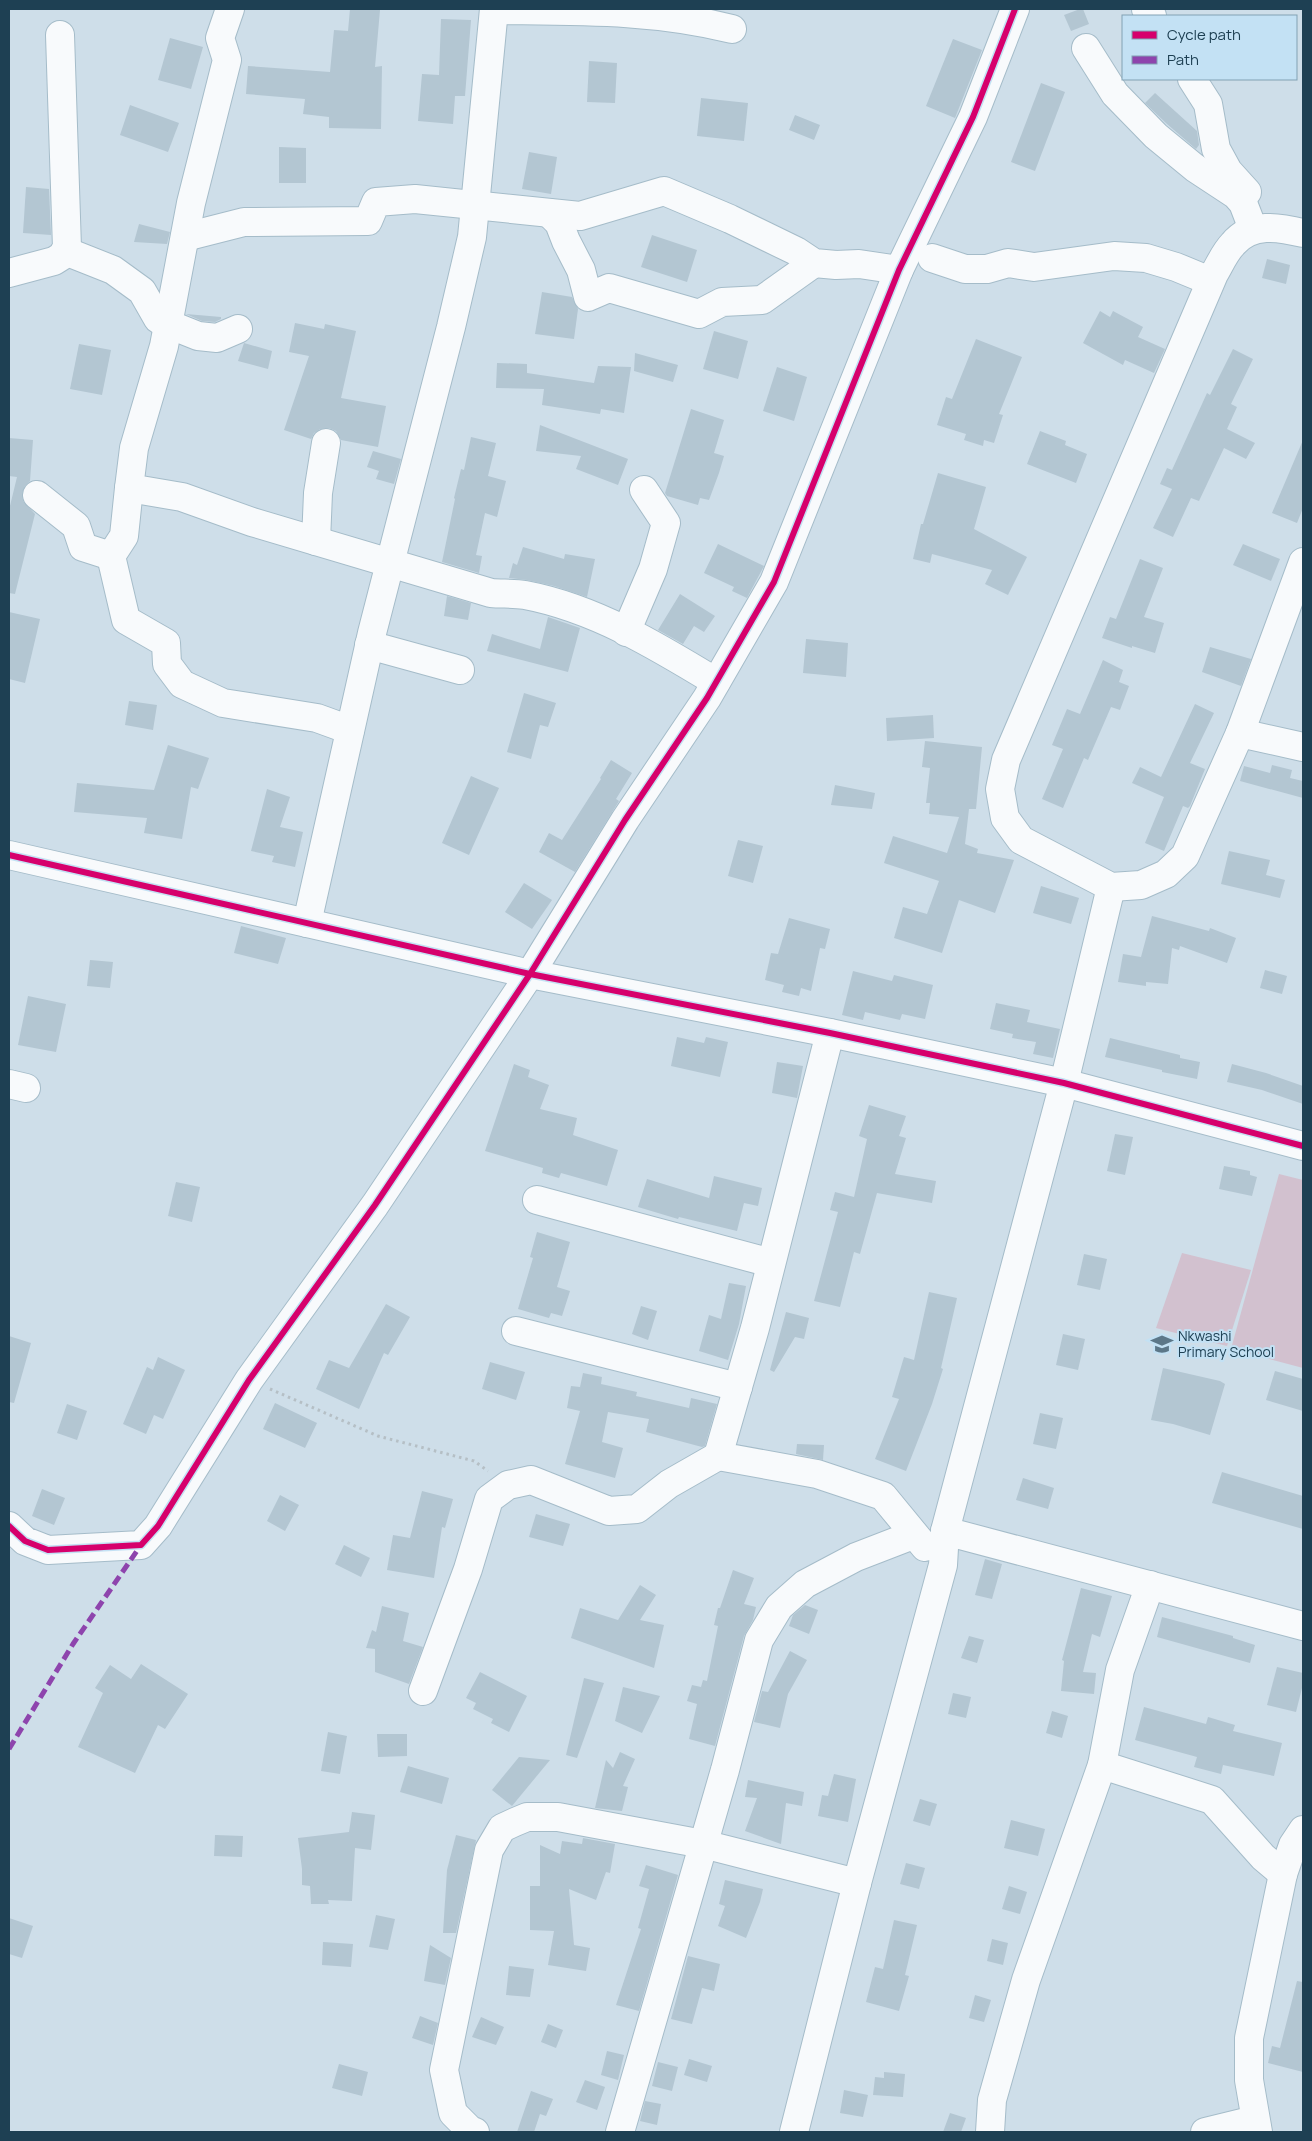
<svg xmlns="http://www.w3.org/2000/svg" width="1312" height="2141" font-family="Manrope,sans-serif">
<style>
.green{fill:#d2c1cf}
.building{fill:#b3c6d2}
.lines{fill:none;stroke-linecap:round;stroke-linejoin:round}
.minor-casing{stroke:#a5bcc9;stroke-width:30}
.path{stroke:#b5bfc5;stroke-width:3;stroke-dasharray:2.5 4;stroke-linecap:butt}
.minor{stroke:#f8fafc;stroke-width:28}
.quiet{stroke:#8e44ad;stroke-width:5;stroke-dasharray:10 5;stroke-linecap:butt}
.cycleway-casing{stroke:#c3e1f4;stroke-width:9}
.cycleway{stroke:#d6006c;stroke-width:6}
.labels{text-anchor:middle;stroke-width:4;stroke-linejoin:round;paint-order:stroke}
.poi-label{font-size:14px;fill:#1e4053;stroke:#c3e1f4;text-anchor:start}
</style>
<rect width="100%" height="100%" fill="#cedee9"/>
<g class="green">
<polygon points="1279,1174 1303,1180 1303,1368 1231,1349"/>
<polygon points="1182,1253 1251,1270 1227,1346 1156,1328"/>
</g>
<g class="building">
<polygon points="350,9 380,10 375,67 382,66 381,129 329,128 329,117 303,114 305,99 246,94 248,66 330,72 334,30 348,31"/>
<polygon points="1080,9 1083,9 1089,24 1071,31 1064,15"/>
<polygon points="441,19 471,20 465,96 455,96 453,124 418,121 422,74 439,75"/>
<polygon points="170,38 203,47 191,89 158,80"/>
<polygon points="953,39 982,50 955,118 926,106"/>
<polygon points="589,61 617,63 615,103 587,102"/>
<polygon points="1041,83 1065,92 1035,171 1011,162"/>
<polygon points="1155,93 1197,131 1199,145 1196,149 1167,124 1145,103"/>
<polygon points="701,98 748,103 744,141 697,136"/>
<polygon points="130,105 179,123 168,152 120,135"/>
<polygon points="795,115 820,125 814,140 789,130"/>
<polygon points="279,147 306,148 306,183 279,183"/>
<polygon points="529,152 557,157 551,194 522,189"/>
<polygon points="26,187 49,189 51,235 23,233"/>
<polygon points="139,224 170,232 167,244 134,242"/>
<polygon points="652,235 697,250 687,282 641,267"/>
<polygon points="1267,259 1290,265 1286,284 1262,278"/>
<polygon points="542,292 572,297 578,309 574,339 535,334"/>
<polygon points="1100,311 1110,317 1113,311 1143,327 1138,337 1165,349 1154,373 1125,360 1123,365 1083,343"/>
<polygon points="186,314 221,317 221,319 215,322 202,321"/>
<polygon points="295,323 324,329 325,324 356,331 341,398 386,406 378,447 341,440 336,431 329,428 320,429 314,433 311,439 284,430 309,356 289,352"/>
<polygon points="714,331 748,341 738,379 703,369"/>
<polygon points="976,339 1022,357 999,414 1003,415 994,443 984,440 983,446 964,440 966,434 937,425 946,397 952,399"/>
<polygon points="244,343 272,351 268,369 238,361"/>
<polygon points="79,344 111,350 102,395 70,389"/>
<polygon points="1233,349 1253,359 1231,404 1237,407 1227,429 1255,443 1246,459 1224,448 1199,501 1191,498 1173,537 1153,528 1172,489 1160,484 1167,468 1172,470 1207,393 1210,395"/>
<polygon points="635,353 678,365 673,382 634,371"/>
<polygon points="497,363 527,364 527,373 594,383 598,366 631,367 624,413 601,409 600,414 542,405 544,389 496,388"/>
<polygon points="777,367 807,377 794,421 763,411"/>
<polygon points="691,409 724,420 714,453 724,456 719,473 709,500 700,498 698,505 667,496 665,493"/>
<polygon points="540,425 628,459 618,485 576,469 581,456 536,451"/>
<polygon points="1040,431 1066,441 1065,445 1087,454 1076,483 1027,464"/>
<polygon points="471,437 496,443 488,476 506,481 497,517 485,513 476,555 482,556 479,573 442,562 455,499 454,498 461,469 464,470"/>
<polygon points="9,438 33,440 30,481 25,486 22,493 23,501 35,514 15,594 9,593 9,510 17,477 9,476"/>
<polygon points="1303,440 1303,508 1297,523 1272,513"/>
<polygon points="373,451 401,459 394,484 376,479 379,471 367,467"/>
<polygon points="938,473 986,487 974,529 1027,557 1008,595 985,584 992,570 932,554 930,563 913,559 921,524 923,524"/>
<polygon points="718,544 764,566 747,598 732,591 734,587 704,573"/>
<polygon points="1243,544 1280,559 1271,581 1233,565"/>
<polygon points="523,547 564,559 565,554 595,559 587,597 554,586 527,580 509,578 513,563 517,565"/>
<polygon points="1140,559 1163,568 1144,617 1164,623 1155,653 1132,646 1132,648 1102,638 1110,617 1116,619"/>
<polygon points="680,594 715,616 704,632 694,626 683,644 658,630"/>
<polygon points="447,596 471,603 468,620 444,616"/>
<polygon points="9,612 40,619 25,683 9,679"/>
<polygon points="548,617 580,628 568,672 487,651 492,634 540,649"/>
<polygon points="806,639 848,643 846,677 803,673"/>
<polygon points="1210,647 1251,659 1241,686 1202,672"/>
<polygon points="1103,660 1123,670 1119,682 1129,686 1120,710 1111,707 1088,760 1084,758 1063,808 1042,799 1063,749 1052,745 1067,709 1080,714"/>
<polygon points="524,693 556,703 548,727 540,725 531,759 507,752"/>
<polygon points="129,701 157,705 153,730 125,725"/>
<polygon points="1195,704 1214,713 1190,763 1205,769 1190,806 1188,808 1183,806 1164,851 1145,843 1164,797 1132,783 1140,767 1161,777"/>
<polygon points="933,715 934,738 887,741 886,718"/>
<polygon points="925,741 982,747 976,809 969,809 965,844 978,849 977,853 1014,860 995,913 959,900 942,953 894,938 903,907 927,914 939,881 884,863 893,836 947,853 959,817 929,814 930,803 926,803 930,768 922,767"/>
<polygon points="168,745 209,758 198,789 191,787 182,839 144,833 147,818 74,812 77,783 154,790"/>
<polygon points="611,760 632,773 616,799 619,801 575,872 539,852 549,833 562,840 601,779 600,778"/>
<polygon points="1272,765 1292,770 1290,778 1303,781 1303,798 1240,781 1244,766 1270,773"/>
<polygon points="471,776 499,788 469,855 442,843"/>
<polygon points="835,785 875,793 872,809 831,805"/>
<polygon points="267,789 290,797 280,827 303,832 295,867 272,862 274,856 251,851"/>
<polygon points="738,840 763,846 753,883 728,876"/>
<polygon points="1229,851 1270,860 1266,875 1285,880 1280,898 1221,884"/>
<polygon points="524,883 552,900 532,929 505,912"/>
<polygon points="1041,886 1079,898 1071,924 1033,913"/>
<polygon points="1152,916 1209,931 1210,928 1236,938 1227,963 1180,946 1179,950 1172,948 1168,984 1146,982 1146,986 1118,982 1123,954 1141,957"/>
<polygon points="789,918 830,929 825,949 820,948 811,991 801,988 799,996 782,992 784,985 765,980 771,953 778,954"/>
<polygon points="241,926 286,938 278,964 234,953"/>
<polygon points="90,960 113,962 110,988 87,986"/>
<polygon points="1265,970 1287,976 1282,994 1260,988"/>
<polygon points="853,971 892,981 894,975 933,985 925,1019 902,1014 900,1020 865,1012 863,1020 842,1015"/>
<polygon points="28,996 66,1004 56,1052 18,1045"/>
<polygon points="996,1003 1030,1010 1027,1022 1060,1029 1053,1058 1033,1054 1036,1042 1012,1038 1013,1034 990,1029"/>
<polygon points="677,1037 704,1043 706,1037 728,1042 720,1077 671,1066"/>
<polygon points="1110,1038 1180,1055 1180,1058 1200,1062 1197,1079 1162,1072 1162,1070 1105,1057"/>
<polygon points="777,1062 803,1066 797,1098 772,1093"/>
<polygon points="514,1064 530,1070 528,1077 549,1085 540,1109 577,1118 573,1135 618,1150 607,1186 561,1173 559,1178 542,1173 543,1168 485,1151"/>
<polygon points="1232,1064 1266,1073 1303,1086 1303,1104 1262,1090 1227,1082"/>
<polygon points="869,1105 906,1116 899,1136 906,1138 895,1174 936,1181 932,1203 877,1193 860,1254 854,1252 840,1307 814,1301 838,1212 830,1210 835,1192 854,1197 867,1139 859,1136"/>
<polygon points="1115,1134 1133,1137 1125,1175 1107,1171"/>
<polygon points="1224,1166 1250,1171 1250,1175 1257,1177 1252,1196 1219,1189"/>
<polygon points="714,1176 762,1188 758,1206 744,1203 737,1231 679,1217 678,1219 638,1207 647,1179 709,1198"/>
<polygon points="176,1182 200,1187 192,1222 168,1216"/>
<polygon points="537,1232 570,1242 557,1287 570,1291 562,1316 551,1313 549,1318 518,1309 533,1258 530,1257"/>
<polygon points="1084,1254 1107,1259 1100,1290 1077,1285"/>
<polygon points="729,1283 746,1286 739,1324 728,1360 699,1351 709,1315 721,1319"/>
<polygon points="929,1292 957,1298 941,1368 943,1369 932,1404 906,1471 875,1459 899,1399 892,1397 904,1357 914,1360"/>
<polygon points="386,1304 410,1317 388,1355 384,1353 359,1409 316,1389 329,1360 349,1368"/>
<polygon points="641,1306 657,1311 648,1340 632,1334"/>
<polygon points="786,1312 809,1318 804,1339 795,1337 774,1372 770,1370"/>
<polygon points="1063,1334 1085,1339 1078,1370 1056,1365"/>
<polygon points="9,1336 31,1343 14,1403 9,1402"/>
<polygon points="158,1357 185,1370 163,1419 154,1415 146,1434 123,1424 147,1367 153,1370"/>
<polygon points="490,1362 525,1372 516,1400 482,1389"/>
<polygon points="1163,1368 1220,1381 1225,1384 1210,1435 1173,1424 1151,1420"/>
<polygon points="1275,1371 1303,1379 1303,1411 1266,1400"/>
<polygon points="583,1373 602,1377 601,1384 637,1392 636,1396 689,1408 691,1398 717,1404 705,1446 702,1447 646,1432 649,1419 608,1412 602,1442 623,1448 615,1478 565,1464 580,1411 567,1408 571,1386 580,1387"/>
<polygon points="275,1403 317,1423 305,1448 263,1429"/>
<polygon points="67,1404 87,1411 77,1440 57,1433"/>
<polygon points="1040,1413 1063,1418 1056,1449 1033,1444"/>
<polygon points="797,1444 824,1445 823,1460 796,1454"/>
<polygon points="1222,1472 1303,1496 1303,1529 1212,1503"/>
<polygon points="1023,1478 1054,1488 1048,1509 1016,1500"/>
<polygon points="42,1489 65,1498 54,1525 32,1516"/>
<polygon points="422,1491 453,1499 445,1528 442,1527 434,1578 387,1570 393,1535 410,1538"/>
<polygon points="280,1495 299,1505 285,1531 267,1521"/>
<polygon points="536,1514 570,1524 563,1546 529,1537"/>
<polygon points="344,1545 370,1558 361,1577 335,1564"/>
<polygon points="985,1559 1002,1564 992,1599 975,1595"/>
<polygon points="733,1570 754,1578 744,1604 756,1607 753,1620 744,1636 715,1746 689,1739 697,1704 687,1701 692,1685 701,1687 703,1680 707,1681 718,1626 714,1625 718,1608 720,1608"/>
<polygon points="640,1585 656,1595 640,1620 664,1625 654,1668 571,1638 580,1608 618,1620"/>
<polygon points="1081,1588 1112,1596 1100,1637 1092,1634 1083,1672 1096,1673 1094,1694 1061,1691 1064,1661 1062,1660"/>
<polygon points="805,1605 818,1610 809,1634 789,1626 793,1615"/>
<polygon points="382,1606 409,1613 403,1641 423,1647 409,1684 375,1672 375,1649 366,1648 372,1630 376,1632"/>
<polygon points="1162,1617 1233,1636 1233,1638 1255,1645 1250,1663 1157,1637"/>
<polygon points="969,1636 984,1640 977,1663 961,1658"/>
<polygon points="790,1651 807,1660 788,1694 780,1728 754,1722 762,1691 768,1692"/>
<polygon points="141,1664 188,1694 165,1729 158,1725 135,1773 78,1747 103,1693 95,1688 110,1665 131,1679"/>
<polygon points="1277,1667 1303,1673 1303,1684 1296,1712 1267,1705"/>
<polygon points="480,1672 527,1696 509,1732 491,1723 493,1719 473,1709 476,1703 466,1698"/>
<polygon points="584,1678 604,1683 577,1758 566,1755"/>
<polygon points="623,1687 660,1696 642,1733 615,1721"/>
<polygon points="953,1693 971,1697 966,1718 948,1714"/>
<polygon points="1144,1707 1206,1724 1208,1717 1235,1725 1233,1731 1282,1743 1274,1776 1223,1765 1221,1774 1194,1767 1197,1757 1135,1740"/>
<polygon points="1052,1711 1068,1716 1062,1738 1046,1733"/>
<polygon points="328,1732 347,1736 340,1774 321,1771"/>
<polygon points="377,1734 407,1734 407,1756 378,1757"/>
<polygon points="620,1752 635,1759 623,1786 628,1787 622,1811 595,1808 606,1760 613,1768"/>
<polygon points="519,1757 550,1760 512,1806 492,1790"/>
<polygon points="408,1766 449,1778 442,1804 400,1792"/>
<polygon points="834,1774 856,1779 848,1822 818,1816 822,1795 828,1796"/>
<polygon points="748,1780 804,1792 802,1806 786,1803 781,1844 745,1831 757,1798 745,1797"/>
<polygon points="920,1799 937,1804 930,1826 913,1821"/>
<polygon points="352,1812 375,1815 371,1850 355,1848 352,1901 328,1900 329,1904 311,1904 310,1886 302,1885 302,1869 298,1838 349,1832"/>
<polygon points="1011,1820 1045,1829 1038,1856 1004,1848"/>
<polygon points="215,1835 243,1836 242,1857 214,1856"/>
<polygon points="456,1835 476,1840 456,1933 443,1933 447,1870"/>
<polygon points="583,1838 615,1844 610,1873 606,1872 596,1900 569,1889 574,1945 590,1948 586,1971 548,1965 554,1931 530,1930 530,1886 540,1886 540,1845 560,1854 562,1841 582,1844"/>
<polygon points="906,1863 925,1868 919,1889 900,1884"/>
<polygon points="646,1865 678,1875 639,2011 616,2005 641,1929 638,1928 649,1889 639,1886"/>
<polygon points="725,1880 763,1889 760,1902 746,1938 718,1926 725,1906 719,1904"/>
<polygon points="1009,1886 1027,1892 1020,1914 1002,1909"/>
<polygon points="376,1915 395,1919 388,1950 369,1947"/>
<polygon points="9,1918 33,1926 22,1958 9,1954"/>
<polygon points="894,1920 917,1925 905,1975 909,1976 899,2011 866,2002 875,1967 883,1969"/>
<polygon points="992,1939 1008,1943 1003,1965 987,1961"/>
<polygon points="323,1942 353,1944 351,1967 322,1965"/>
<polygon points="430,1945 451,1958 445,1985 424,1981"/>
<polygon points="688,1956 720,1964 714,1991 702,1988 692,2024 671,2019"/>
<polygon points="509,1966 534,1969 530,1997 506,1995"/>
<polygon points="1297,1981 1303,1982 1303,2072 1268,2063 1272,2046 1280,2048"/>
<polygon points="975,1995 991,2000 984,2022 969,2018"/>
<polygon points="420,2016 438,2023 433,2045 412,2038"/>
<polygon points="481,2017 504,2027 496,2045 472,2037"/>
<polygon points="548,2024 563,2030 556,2048 541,2042"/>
<polygon points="607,2051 624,2055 618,2080 601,2075"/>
<polygon points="689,2059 712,2066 707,2082 684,2075"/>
<polygon points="658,2062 678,2067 672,2091 652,2086"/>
<polygon points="339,2064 368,2072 362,2096 332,2088"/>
<polygon points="884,2072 905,2074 903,2097 873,2095 875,2077 884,2078"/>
<polygon points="585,2080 605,2087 597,2110 576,2102"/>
<polygon points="844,2090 868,2095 863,2117 840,2113"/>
<polygon points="531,2091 553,2099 546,2116 540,2114 534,2132 517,2132"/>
<polygon points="645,2101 661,2104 657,2125 640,2121"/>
<polygon points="950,2113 966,2118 961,2132 943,2132"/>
</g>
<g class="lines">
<g class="minor-casing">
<g id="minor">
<path d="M230,9L220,38L227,60L191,203L164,346L134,448L129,488L182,497L252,522L491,593C502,594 514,593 525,595C594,608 657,646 716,682"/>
<polyline points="1146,9 1152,16"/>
<path d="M494,10C574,11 653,9 732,29"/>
<polyline points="1086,48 1115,94 1156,136 1195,168 1236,195 1243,203 1253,229"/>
<polyline points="1192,79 1208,104 1216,149 1228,171 1247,192"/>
<polyline points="549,213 559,223 566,241 581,270 588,297 609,288 699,314 722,302 762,300 814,263"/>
<path d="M1303,233C1279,227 1251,222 1233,244C1225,252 1220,264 1214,274L1006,760L1000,789L1005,818L1021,840L1111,887L1141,885L1166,874L1185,856L1240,733L1303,562"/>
<polyline points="185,237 244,222 368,221 376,202 415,199 580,216 664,191 730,219 796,251 814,263 836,265 859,264 899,270"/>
<polyline points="65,251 113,270 142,291 158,319 168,324 198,336 217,338 238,329"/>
<polyline points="932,258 965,269 987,269 1008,263 1034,267 1114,256 1146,258 1176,267 1210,281"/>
<polyline points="9,273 54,261 62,256 67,248 60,35"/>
<polyline points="129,488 124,536 111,556 126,620 166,643 167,664 182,684 223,703 317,718 350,730"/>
<polyline points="37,495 76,526 83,547 111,556"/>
<polyline points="316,541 318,493 326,443"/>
<polyline points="626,632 653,569 666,523 644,490"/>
<polyline points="369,645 460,670"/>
<polyline points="1240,733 1303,747"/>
<polyline points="9,855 530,974 830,1033 1064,1083 1303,1146"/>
<polyline points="307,923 372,633 451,327 472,237 494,9"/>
<polyline points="830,1033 755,1328 718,1456 817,1474 883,1496 925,1547"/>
<polyline points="9,1084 26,1088"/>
<polyline points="537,1200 771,1263"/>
<polyline points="516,1331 738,1387"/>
<polyline points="9,1526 25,1541 48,1550 141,1545 158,1526 249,1380 375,1205 530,974 625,820 707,698 774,582 899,270 973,117 1015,9"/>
<polyline points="945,1531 1303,1626"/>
<polyline points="423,1691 468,1569 489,1499 508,1485 531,1480 609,1511 637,1509 669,1484 718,1456"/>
<polyline points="1102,1765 1212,1800 1263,1857 1283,1874"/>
<polyline points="475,2132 470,2130 453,2113 444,2070 489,1850 502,1828 515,1822 527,1817 558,1817 703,1844 857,1883"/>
<polyline points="620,2132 725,1770 759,1640 779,1607 805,1584 856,1557 913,1535"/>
<polyline points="794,2132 857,1883 943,1565 945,1531 1064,1083 1111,887"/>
<polyline points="990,2132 992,2100 1026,1980 1102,1765 1120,1670 1150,1585"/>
<polyline points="1205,2132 1254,2120"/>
<polyline points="1258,2132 1249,2080 1249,2038 1283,1874 1293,1845 1303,1830"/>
</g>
</g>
<polyline class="path" points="270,1389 378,1436 474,1461 488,1471"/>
<use href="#minor" class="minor"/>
<polyline class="quiet" points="9,1749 73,1644 141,1545"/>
<g class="cycleway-casing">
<g id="cycleway">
<polyline points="9,855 530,974 830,1033 1064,1083 1303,1146"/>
<polyline points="9,1526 25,1541 48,1550 141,1545 158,1526 249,1380 375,1205 530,974 625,820 707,698 774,582 899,270 973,117 1015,9"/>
</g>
</g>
<use href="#cycleway" class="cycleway"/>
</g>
<defs>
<g id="school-bare" transform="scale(1.725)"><path d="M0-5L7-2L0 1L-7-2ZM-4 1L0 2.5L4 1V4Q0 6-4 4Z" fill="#5c7788" stroke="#c3e1f4" stroke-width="2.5" paint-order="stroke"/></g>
</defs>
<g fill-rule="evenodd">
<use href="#school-bare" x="1162" y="1344"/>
</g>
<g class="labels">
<g class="poi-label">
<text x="1178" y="1341">Nkwashi<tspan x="1178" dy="16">Primary School</tspan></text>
</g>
</g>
<rect width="1312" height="2141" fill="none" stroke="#1e4053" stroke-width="20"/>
<rect x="1122" y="15" width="175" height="65" fill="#c3e1f4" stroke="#81a1b4"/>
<rect x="1132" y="31" width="25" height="8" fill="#d6006c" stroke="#81a1b4"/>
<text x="1167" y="40" font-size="15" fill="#1e4053">Cycle path</text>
<rect x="1132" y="56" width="25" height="8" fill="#8e44ad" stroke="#81a1b4"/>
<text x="1167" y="65" font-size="15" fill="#1e4053">Path</text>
</svg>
